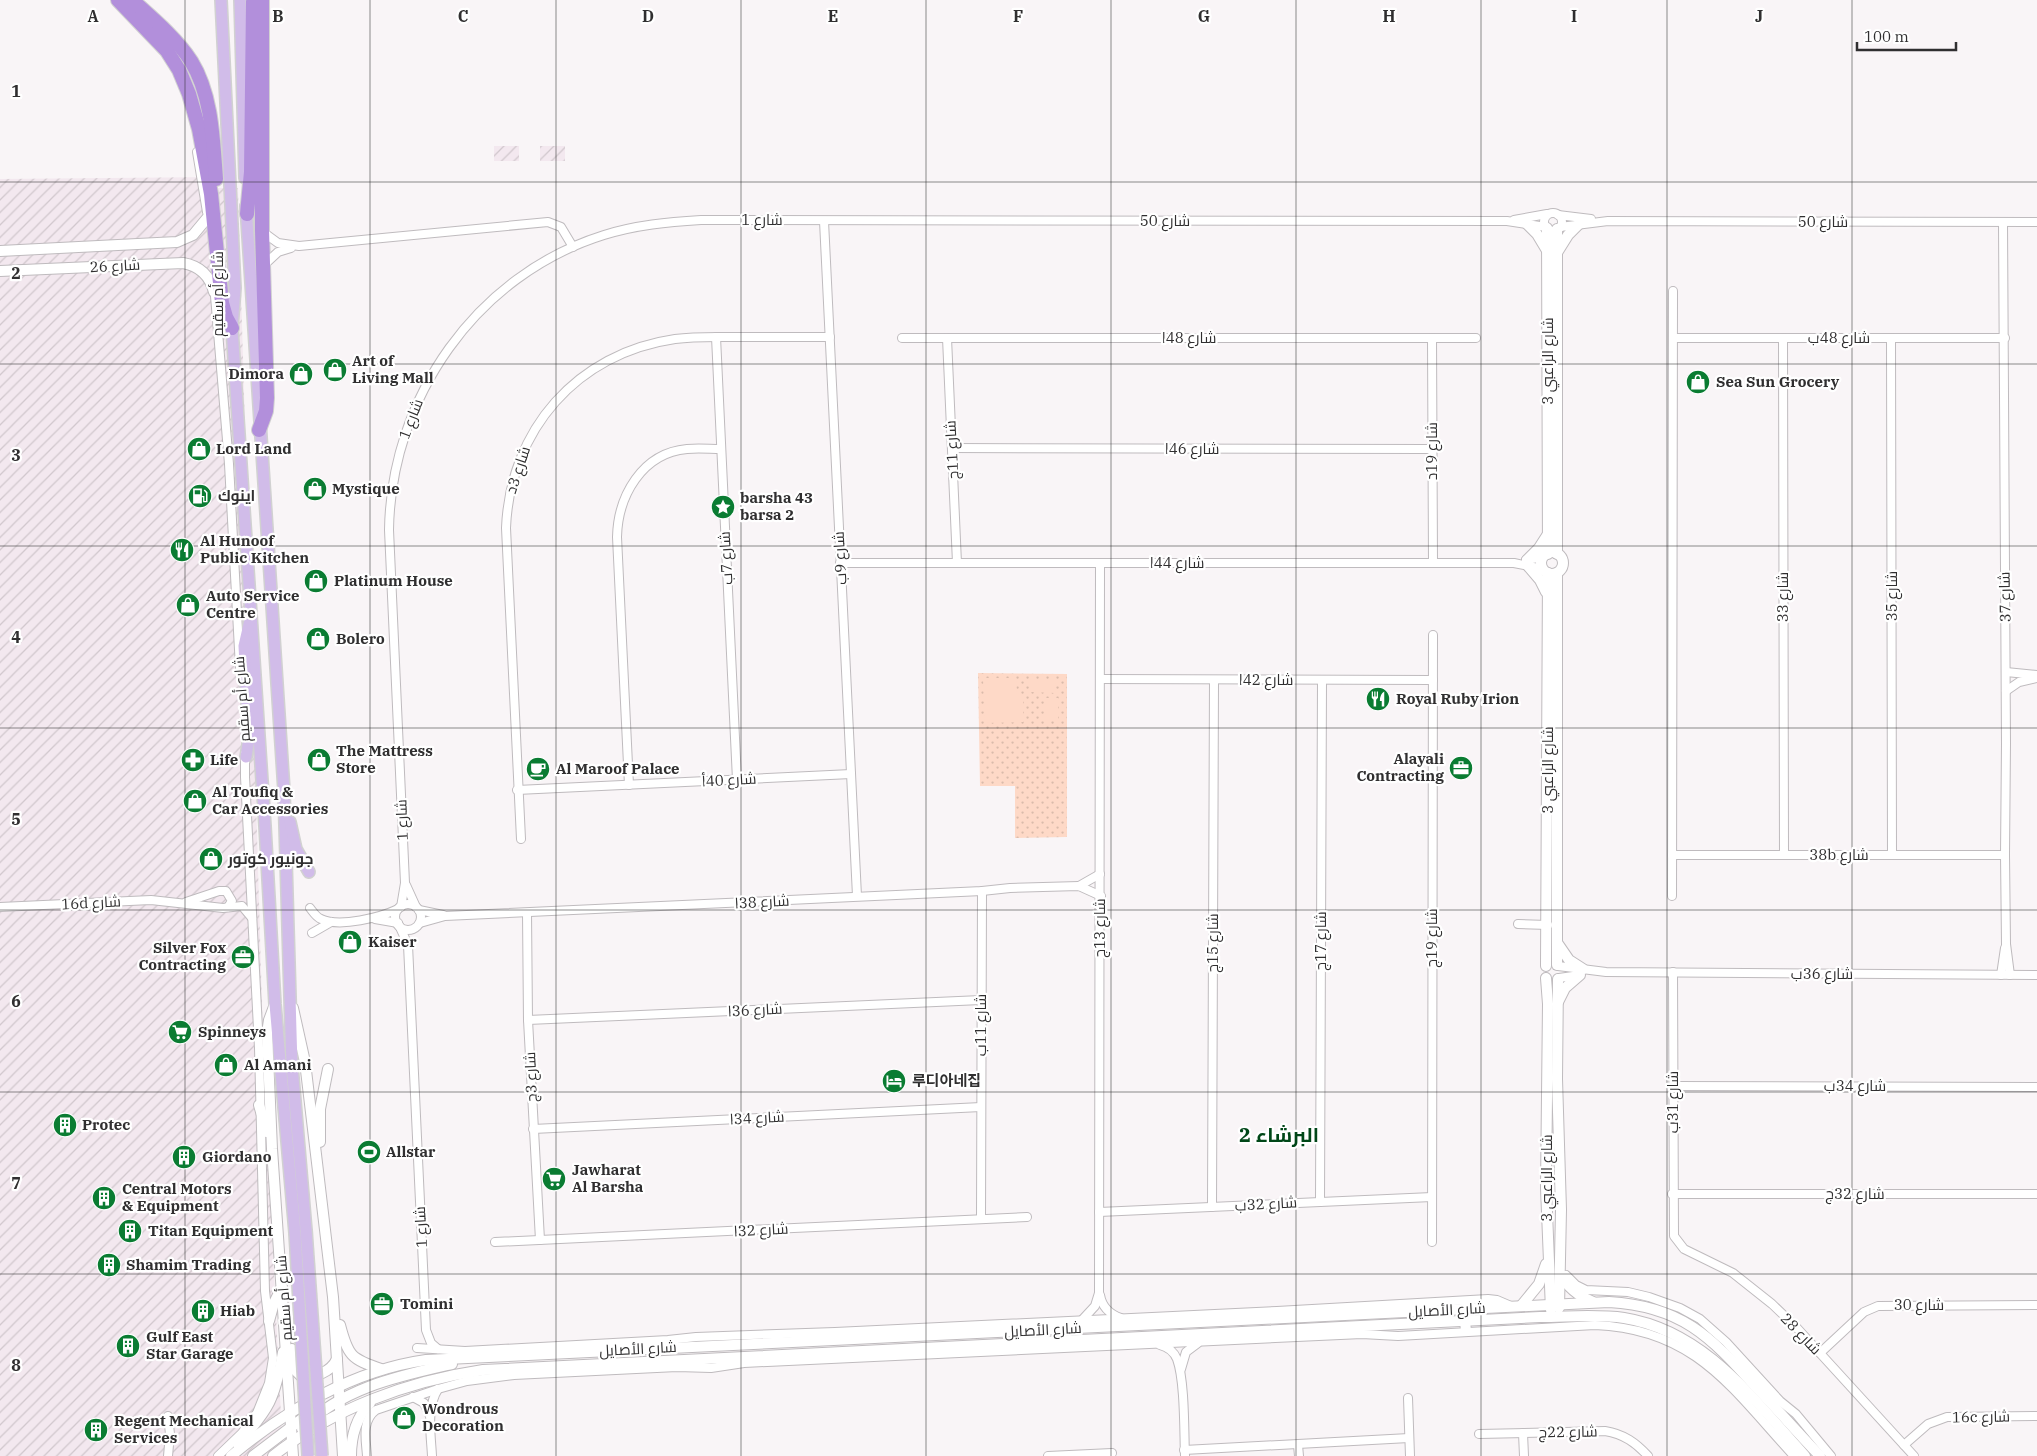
<svg xmlns="http://www.w3.org/2000/svg" width="2037" height="1456" font-family="'IBM Plex Serif',Cairo,'Noto Sans KR',serif">
<style>
.industrial{fill:url(#industrial-furrows)}
.grass{fill:url(#grass-dots)}
.pitch{fill:#fed9c7}
.lines{fill:none;stroke-linecap:round;stroke-linejoin:round}
.street-casing{stroke:#bfbbbe;stroke-width:10}
.secondary-casing{stroke:#bfbbbe;stroke-width:12}
.primary-casing{stroke:#d1d1d1;stroke-width:14}
.highway-casing{stroke:#d1d1d1;stroke-width:16}
.street{stroke:#fff;stroke-width:8}
.secondary{stroke:#fff;stroke-width:10}
.primary{stroke:#d1bce9;stroke-width:11}
.highway{stroke:#b28fdb;stroke-width:14}
.primary-bridge-casing{stroke:#d1d1d1;stroke-width:14;stroke-linecap:butt}
.primary-bridge{stroke:#d1bce9;stroke-width:11}
.grid{fill:none;stroke:#302f30;stroke-width:1;stroke-opacity:0.55}
.labels{text-anchor:middle;stroke-width:4.5;stroke-linejoin:round;paint-order:stroke}
.street-label{font-size:15px;fill:#302f30;stroke:#fff}
.poi-label{font-size:15px;font-weight:bold;fill:#302f30;stroke:#fff;text-anchor:start}
.district-label{font-size:20px;font-weight:bold;fill:#004718;stroke:#fff}
.grid-label{font-size:16px;text-anchor:middle;font-weight:bold;fill:#302f30;stroke:#fff;stroke-width:4.5;stroke-linejoin:round;paint-order:stroke}
</style>
<defs>
<pattern id="industrial-furrows" width="10" height="10" patternUnits="userSpaceOnUse" patternTransform="scale(1.25)"><rect width="10" height="10" fill="#f3e8ef"/><path d="M-1 1l2-2M0 10L10 0M9 11l2-2" fill="none" stroke="#d1c7cd"/></pattern>
<pattern id="grass-dots" width="8" height="8" patternUnits="userSpaceOnUse" patternTransform="scale(1.25)"><rect width="8" height="8" fill="#fed9c7"/><path d="M2 2h.1M6 6h.1" fill="none" stroke="#dabbab" stroke-width="1.8" stroke-linecap="round"/></pattern>
</defs>
<rect width="100%" height="100%" fill="#f9f5f7"/>
<g class="industrial">
<rect x="494" y="146" width="25" height="15"/>
<rect x="540" y="146" width="25" height="15"/>
<polygon points="217,177 218,188 238,188 264,1072 283,1456 0,1456 0,179"/>
</g>
<polygon class="grass" points="978,673 1067,674 1067,837 1015,838 1015,786 980,786"/>
<g class="pitch">
<polygon points="983,678 1016,678 1017,695 1023,695 1023,722 985,723"/>
<polygon points="1031,679 1056,680 1055,693 1031,692"/>
<rect x="1044" y="698" width="14" height="21"/>
</g>
<g class="lines">
<g class="street-casing">
<g id="street">
<polyline points="197,152 207,212"/>
<circle cx="1553" cy="222" r="9"/>
<polyline points="1558,215 1591,219"/>
<polyline points="1514,220 1547,214"/>
<polyline points="824,221 857,896"/>
<polyline points="2003,222 2006,743 2005,855 2006,944 2010,975"/>
<polyline points="1560,227 1608,221 2037,222"/>
<polyline points="263,232 278,243 299,246 548,222 561,227 573,247"/>
<polyline points="264,265 278,252 291,248"/>
<polyline points="215,296 229,464 240,668"/>
<polyline points="716,337 737,780"/>
<polyline points="902,338 1476,338"/>
<polyline points="947,338 957,563"/>
<polyline points="1432,338 1433,563"/>
<polyline points="1673,338 2005,338"/>
<polyline points="1783,338 1784,855"/>
<polyline points="1891,338 1892,855"/>
<polyline points="952,448 1432,449"/>
<polyline points="1526,560 1544,557"/>
<polyline points="840,563 1514,563 1543,569"/>
<polyline points="2006,672 2037,675"/>
<polyline points="1100,679 1433,680"/>
<polyline points="2006,691 2019,682 2037,678"/>
<path d="M629,785L617,537C618,496 642,453 687,449C698,448 710,449 721,449"/>
<polyline points="517,790 851,774"/>
<path d="M521,839L506,528C510,430 577,353 675,339C696,336 718,337 739,337C769,337 800,337 830,337"/>
<polyline points="1672,855 2005,855"/>
<polyline points="406,885 416,907"/>
<polyline points="1079,886 1100,874"/>
<polyline points="1672,896 1673,291"/>
<polyline points="186,902 219,891 226,891 232,901 228,907"/>
<circle cx="408" cy="917" r="13"/>
<polyline points="0,907 151,900 223,908 242,906 252,918"/>
<path d="M401,907L405,883L389,530C391,398 476,275 604,235C636,225 668,222 701,220L1507,221L1546,227"/>
<path d="M310,908C314,913 316,917 321,919C340,928 381,917 398,909"/>
<polyline points="419,910 443,915"/>
<polyline points="527,913 528,1020 540,1240"/>
<polyline points="375,919 398,923"/>
<polyline points="420,923 445,916 982,891 1010,888 1079,886 1101,896"/>
<polyline points="1518,924 1548,925"/>
<polyline points="399,925 408,945 426,1330 431,1343 438,1349"/>
<polyline points="312,933 331,922"/>
<polyline points="1558,966 1606,972 2037,975"/>
<polyline points="1673,972 1674,1236 1684,1249 1733,1273 1772,1304 1797,1328 1914,1456"/>
<polyline points="2001,975 2005,948"/>
<polyline points="1559,978 1580,975"/>
<polyline points="528,1020 981,1000"/>
<polyline points="1673,1086 2037,1087"/>
<polyline points="533,1129 981,1107"/>
<polyline points="1672,1194 2037,1194"/>
<polyline points="1320,1202 1322,680"/>
<polyline points="1212,1207 1214,680"/>
<polyline points="1099,1212 1432,1197"/>
<polyline points="981,1219 982,891"/>
<polyline points="495,1242 1027,1217"/>
<polyline points="1432,1242 1433,635"/>
<polyline points="1566,1275 1576,1285 1586,1290 1628,1292 1649,1297 1680,1308 1700,1319 1726,1342 1780,1401 1796,1414 1831,1456"/>
<path d="M1100,1295C1102,1307 1109,1314 1121,1318"/>
<polyline points="1082,1320 1095,1306 1099,1293 1100,563"/>
<path d="M1160,1345C1168,1347 1174,1352 1177,1359C1185,1381 1184,1431 1185,1456"/>
<polyline points="417,1348 465,1351 668,1340 696,1337 835,1332 1277,1311 1488,1299 1497,1300 1511,1306"/>
<polyline points="1820,1353 1864,1312 1878,1306 2037,1305"/>
<polyline points="1181,1369 1186,1352 1198,1343"/>
<polyline points="413,1397 424,1403 430,1416"/>
<polyline points="1408,1398 1410,1456"/>
<polyline points="168,1416 170,1434 168,1456"/>
<polyline points="1523,1433 1524,1456"/>
<path d="M1479,1434L1605,1431C1624,1434 1636,1443 1648,1456"/>
<polyline points="1298,1445 1299,1456"/>
<polyline points="1904,1445 1928,1424 1947,1417 2037,1416"/>
<polyline points="1184,1450 1409,1438"/>
<polyline points="218,1456 242,1433 257,1413 269,1383 273,1358 265,1291 259,1048 245,777 245,754"/>
<path d="M367,1456C366,1440 361,1421 376,1410L438,1389L467,1381L514,1375L677,1367L711,1368L744,1363L1362,1334L1398,1336L1595,1325C1696,1329 1732,1389 1794,1456"/>
<path d="M432,1456C431,1435 426,1408 438,1389"/>
<polyline points="1048,1456 1112,1453"/>
</g>
</g>
<g class="secondary-casing">
<g id="secondary">
<polyline points="1527,224 1537,234 1546,249"/>
<polyline points="1547,228 1548,554"/>
<polyline points="1557,229 1557,554"/>
<polyline points="0,251 177,242 193,235 208,217"/>
<polyline points="1558,251 1568,235 1579,224"/>
<path d="M0,271L183,263C200,266 210,276 214,292"/>
<circle cx="1552" cy="563" r="11"/>
<polyline points="1527,560 1539,548 1548,534"/>
<polyline points="1528,566 1540,580 1546,592"/>
<polyline points="1558,944 1569,960 1583,969"/>
<polyline points="1557,965 1557,573"/>
<polyline points="1546,966 1548,573"/>
<polyline points="1546,978 1548,1004 1546,1188 1551,1310"/>
<polyline points="1558,979 1557,1079 1561,1210 1559,1308"/>
<polyline points="1558,1002 1565,988 1580,975"/>
<polyline points="275,1004 269,1020 267,1033 272,1149 293,1456"/>
<polyline points="293,1008 305,1062 333,1297 343,1456"/>
<polyline points="259,1105 267,1132"/>
<polyline points="320,1142 320,1109 328,1069"/>
<path d="M1560,1274C1568,1288 1578,1296 1593,1302"/>
<polyline points="1521,1306 1539,1284 1546,1264"/>
<polyline points="269,1321 274,1303 282,1287"/>
<polyline points="1465,1321 1466,1331"/>
<path d="M340,1325C348,1356 351,1359 381,1369"/>
<path d="M292,1349L296,1371L301,1376C315,1378 331,1372 337,1359"/>
<path d="M302,1429C341,1388 399,1376 452,1364"/>
<path d="M238,1444C269,1409 275,1399 283,1352"/>
<path d="M231,1456C286,1410 354,1370 426,1360L1609,1302C1681,1306 1710,1336 1755,1386C1777,1409 1798,1433 1820,1456"/>
<polyline points="253,1456 311,1412"/>
<path d="M273,1456C332,1409 408,1381 483,1370L1540,1317C1568,1317 1597,1314 1624,1318C1705,1331 1753,1399 1805,1456"/>
<path d="M351,1456C351,1435 356,1418 370,1403"/>
</g>
</g>
<g class="primary-casing">
<g id="primary">
<polyline points="221,0 235,288 232,328 265,826 275,1004 295,1233"/>
<polyline points="240,0 245,178"/>
<polyline points="246,206 284,791 292,1066 306,1230"/>
<polyline points="246,757 249,738 244,646 250,620"/>
<polyline points="290,822 296,849 309,872"/>
</g>
</g>
<g class="highway-casing">
<g id="highway">
<polyline points="118,0 167,51 179,70 189,94 199,129 211,194 222,303 226,317 232,328"/>
<path d="M132,0C152,18 176,38 191,61C212,95 213,140 216,179"/>
<polyline points="247,214 251,172 253,2"/>
<polyline points="259,430 266,411 267,398 262,230 262,0"/>
</g>
</g>
<use href="#street" class="street"/>
<use href="#secondary" class="secondary"/>
<use href="#primary" class="primary"/>
<use href="#highway" class="highway"/>
<g class="primary-bridge-casing">
<g id="primary-bridge">
<polyline points="306,1230 322,1456"/>
<polyline points="295,1233 308,1456"/>
</g>
</g>
<use href="#primary-bridge" class="primary-bridge"/>
</g>
<path class="grid" d="M185,0V1456M370,0V1456M556,0V1456M741,0V1456M926,0V1456M1111,0V1456M1296,0V1456M1481,0V1456M1667,0V1456M1852,0V1456M0,182H2037M0,364H2037M0,546H2037M0,728H2037M0,910H2037M0,1092H2037M0,1274H2037"/>
<defs>
<g id="shop-disc" transform="scale(1.25)"><circle r="9.5" fill="#0a7c32" stroke="#fff"/><path d="M-5-2.5h2.3a2.7 3.5 0 0 1 5.4 0H5L5.5 6h-11ZM-1.5-2.5h3a1.5 2.3 0 0 0-3 0Z" fill="#fff"/></g>
<g id="fuel-disc" transform="scale(1.25)"><circle r="9.5" fill="#0a7c32" stroke="#fff"/><path d="M-5.5-6h7V0h2V4h1.3V-2.5L3-4.5l.8-.8L6-3V5H2.5V1h-1V6h-7ZM-4.2-4.7v3.2H.2V-4.7Z" fill="#fff"/></g>
<g id="sight-disc" transform="scale(1.25)"><circle r="9.5" fill="#0a7c32" stroke="#fff"/><path d="M0-6L1.8-2.2L6-1.7L2.9 1.2L3.7 5.4L0 3.3L-3.7 5.4L-2.9 1.2L-6-1.7L-1.8-2.2Z" fill="#fff"/></g>
<g id="restaurant-disc" transform="scale(1.25)"><circle r="9.5" fill="#0a7c32" stroke="#fff"/><path d="M-5-6h1v4h1v-4h1v4h1v-4h1v5L-1.5 .5V6h-2V.5L-5-1ZM5-6V6H3V1.5H1.5Q1.5-4 5-6Z" fill="#fff"/></g>
<g id="pharmacy-disc" transform="scale(1.25)"><circle r="9.5" fill="#0a7c32" stroke="#fff"/><path d="M-2-6h4v4h4v4h-4v4h-4v-4h-4v-4h4Z" fill="#fff"/></g>
<g id="office-disc" transform="scale(1.25)"><circle r="9.5" fill="#0a7c32" stroke="#fff"/><path d="M-6-3h4V-5.5h4V-3h4V5H-6ZM-1-4.5V-3h2v-1.5ZM-6 0V1H6V0Z" fill="#fff"/></g>
<g id="cafe-disc" transform="scale(1.25)"><circle r="9.5" fill="#0a7c32" stroke="#fff"/><path d="M-5.5-4.5H6V0H3Q3 3.5 0 3.5H-2.5Q-5.5 3.5-5.5 0ZM3-3.2v2h1.7v-2ZM-6 4.5H4V6H-6Z" fill="#fff"/></g>
<g id="supermarket-disc" transform="scale(1.25)"><circle r="9.5" fill="#0a7c32" stroke="#fff"/><path d="M-6-5.5h2.5l.6 2H6L4.5 2H-2.5L-4.4-4H-6ZM-1.5 3.2a1.3 1.3 0 1 0 .1 0ZM3 3.2a1.3 1.3 0 1 0 .1 0Z" fill="#fff"/></g>
<g id="hotel-disc" transform="scale(1.25)"><circle r="9.5" fill="#0a7c32" stroke="#fff"/><path d="M-6-4.5h1.5V1H6V5H4.5V3h-9V5H-6ZM-4 0a1.8 1.8 0 1 1 3.6 0ZM.5 0V-2.5h3Q6-2.5 6 0Z" fill="#fff"/></g>
<g id="building-disc" transform="scale(1.25)"><circle r="9.5" fill="#0a7c32" stroke="#fff"/><path d="M-4-6H4V6H1V3H-1V6H-4ZM-2.5-4.3h1.7v1.8h-1.7ZM.8-4.3h1.7v1.8H.8ZM-2.5-1h1.7V.8h-1.7ZM.8-1h1.7V.8H.8Z" fill="#fff"/></g>
<g id="stadium-disc" transform="scale(1.25)"><circle r="9.5" fill="#0a7c32" stroke="#fff"/><path d="M0-5a6.5 5 0 1 0 0 10a6.5 5 0 1 0 0-10ZM-3.5-1.8h7v3.6h-7Z" fill="#fff"/></g>
</defs>
<g fill-rule="evenodd">
<use href="#shop-disc" x="335" y="370"/>
<use href="#shop-disc" x="301" y="374"/>
<use href="#shop-disc" x="1698" y="382"/>
<use href="#shop-disc" x="199" y="449"/>
<use href="#shop-disc" x="315" y="489"/>
<use href="#fuel-disc" x="200" y="496"/>
<use href="#sight-disc" x="723" y="507"/>
<use href="#restaurant-disc" x="182" y="550"/>
<use href="#shop-disc" x="316" y="581"/>
<use href="#shop-disc" x="188" y="605"/>
<use href="#shop-disc" x="318" y="639"/>
<use href="#restaurant-disc" x="1378" y="699"/>
<use href="#pharmacy-disc" x="193" y="760"/>
<use href="#shop-disc" x="319" y="760"/>
<use href="#office-disc" x="1461" y="768"/>
<use href="#cafe-disc" x="538" y="769"/>
<use href="#shop-disc" x="195" y="801"/>
<use href="#shop-disc" x="211" y="859"/>
<use href="#shop-disc" x="350" y="942"/>
<use href="#office-disc" x="243" y="957"/>
<use href="#supermarket-disc" x="180" y="1032"/>
<use href="#shop-disc" x="226" y="1065"/>
<use href="#hotel-disc" x="894" y="1081"/>
<use href="#building-disc" x="65" y="1125"/>
<use href="#stadium-disc" x="369" y="1152"/>
<use href="#building-disc" x="184" y="1157"/>
<use href="#supermarket-disc" x="554" y="1179"/>
<use href="#building-disc" x="104" y="1198"/>
<use href="#building-disc" x="130" y="1231"/>
<use href="#building-disc" x="109" y="1265"/>
<use href="#office-disc" x="382" y="1304"/>
<use href="#building-disc" x="203" y="1311"/>
<use href="#building-disc" x="128" y="1346"/>
<use href="#shop-disc" x="404" y="1418"/>
<use href="#building-disc" x="96" y="1430"/>
</g>
<g class="labels">
<g class="street-label">
<text x="762" y="225">شارع 1</text>
<text x="1165" y="226">شارع 50</text>
<text x="1823" y="227">شارع 50</text>
<text transform="translate(115 266) rotate(-3)" y="5">شارع 26</text>
<text transform="translate(218 294) rotate(-90)" y="5">شارع أم سقيم</text>
<text x="1189" y="343">شارع 48ا</text>
<text x="1839" y="343">شارع 48ب</text>
<text transform="translate(1548 361) rotate(-90)" y="5">شارع الراعبي 3</text>
<text transform="translate(411 419) rotate(-69)" y="5">شارع 1</text>
<text x="1192" y="454">شارع 46ا</text>
<text transform="translate(952 450) rotate(-93)" y="5">شارع 11ج</text>
<text transform="translate(1432 451) rotate(-90)" y="5">شارع 19د</text>
<text transform="translate(518 470) rotate(-72)" y="5">شارع 3د</text>
<text transform="translate(726 558) rotate(-93)" y="5">شارع 7ب</text>
<text transform="translate(840 558) rotate(-93)" y="5">شارع 9ب</text>
<text x="1177" y="568">شارع 44ا</text>
<text transform="translate(1892 596) rotate(-90)" y="5">شارع 35</text>
<text transform="translate(1783 597) rotate(-90)" y="5">شارع 33</text>
<text transform="translate(2005 597) rotate(-91)" y="5">شارع 37</text>
<text x="1266" y="685">شارع 42ا</text>
<text transform="translate(242 699) rotate(-94)" y="5">شارع أم سقيم</text>
<text transform="translate(1548 770) rotate(-90)" y="5">شارع الراعبي 3</text>
<text transform="translate(729 780) rotate(-3)" y="5">شارع 40أ</text>
<text transform="translate(402 820) rotate(-92)" y="5">شارع 1</text>
<text x="1839" y="860">38b شارع</text>
<text transform="translate(762 902) rotate(-3)" y="5">شارع 38ا</text>
<text transform="translate(91 903) rotate(-3)" y="5">16d شارع</text>
<text transform="translate(1100 928) rotate(-90)" y="5">شارع 13ج</text>
<text transform="translate(1432 938) rotate(-90)" y="5">شارع 19ج</text>
<text transform="translate(1321 941) rotate(-90)" y="5">شارع 17ج</text>
<text transform="translate(1213 943) rotate(-90)" y="5">شارع 15ج</text>
<text x="1822" y="979">شارع 36ب</text>
<text transform="translate(755 1010) rotate(-3)" y="5">شارع 36ا</text>
<text transform="translate(981 1025) rotate(-90)" y="5">شارع 11ب</text>
<text transform="translate(531 1077) rotate(-92)" y="5">شارع 3ج</text>
<text x="1855" y="1091">شارع 34ب</text>
<text transform="translate(1673 1102) rotate(-90)" y="5">شارع 31ب</text>
<text transform="translate(757 1118) rotate(-3)" y="5">شارع 34ا</text>
<text transform="translate(1547 1178) rotate(-90)" y="5">شارع الراعبي 3</text>
<text x="1855" y="1199">شارع 32ج</text>
<text transform="translate(1266 1204) rotate(-3)" y="5">شارع 32ب</text>
<text transform="translate(421 1227) rotate(-93)" y="5">شارع 1</text>
<text transform="translate(761 1230) rotate(-3)" y="5">شارع 32ا</text>
<text transform="translate(284 1298) rotate(-94)" y="5">شارع أم سقيم</text>
<text x="1919" y="1310">شارع 30</text>
<text transform="translate(1447 1310) rotate(-3)" y="5">شارع الأصايل</text>
<text transform="translate(1043 1330) rotate(-3)" y="5">شارع الأصايل</text>
<text transform="translate(1801 1334) rotate(46)" y="5">شارع 28</text>
<text transform="translate(638 1349) rotate(-3)" y="5">شارع الأصايل</text>
<text transform="translate(1981 1417) rotate(-1)" y="5">16c شارع</text>
<text transform="translate(1568 1432) rotate(-1)" y="5">شارع 22ج</text>
</g>
<g class="poi-label">
<text x="352" y="366">Art of<tspan x="352" dy="17">Living Mall</tspan></text>
<text x="284" y="379" text-anchor="end">Dimora</text>
<text x="1716" y="387">Sea Sun Grocery</text>
<text x="216" y="454">Lord Land</text>
<text x="332" y="494">Mystique</text>
<text x="218" y="501">اينوك</text>
<text x="740" y="503">barsha 43<tspan x="740" dy="17">barsa 2</tspan></text>
<text x="200" y="546">Al Hunoof<tspan x="200" dy="17">Public Kitchen</tspan></text>
<text x="334" y="586">Platinum House</text>
<text x="206" y="601">Auto Service<tspan x="206" dy="17">Centre</tspan></text>
<text x="336" y="644">Bolero</text>
<text x="1396" y="704">Royal Ruby Irion</text>
<text x="336" y="756">The Mattress<tspan x="336" dy="17">Store</tspan></text>
<text x="1444" y="764" text-anchor="end">Alayali<tspan x="1444" dy="17">Contracting</tspan></text>
<text x="210" y="765">Life</text>
<text x="556" y="774">Al Maroof Palace</text>
<text x="212" y="797">Al Toufiq &amp;<tspan x="212" dy="17">Car Accessories</tspan></text>
<text x="228" y="864">جونيور كوتور</text>
<text x="368" y="947">Kaiser</text>
<text x="226" y="953" text-anchor="end">Silver Fox<tspan x="226" dy="17">Contracting</tspan></text>
<text x="198" y="1037">Spinneys</text>
<text x="244" y="1070">Al Amani</text>
<text x="912" y="1086">루디아네집</text>
<text x="82" y="1130">Protec</text>
<text x="386" y="1157">Allstar</text>
<text x="202" y="1162">Giordano</text>
<text x="572" y="1175">Jawharat<tspan x="572" dy="17">Al Barsha</tspan></text>
<text x="122" y="1194">Central Motors<tspan x="122" dy="17">&amp; Equipment</tspan></text>
<text x="148" y="1236">Titan Equipment</text>
<text x="126" y="1270">Shamim Trading</text>
<text x="400" y="1309">Tomini</text>
<text x="220" y="1316">Hiab</text>
<text x="146" y="1342">Gulf East<tspan x="146" dy="17">Star Garage</tspan></text>
<text x="422" y="1414">Wondrous<tspan x="422" dy="17">Decoration</tspan></text>
<text x="114" y="1426">Regent Mechanical<tspan x="114" dy="17">Services</tspan></text>
</g>
<g class="district-label">
<text x="1279" y="1142">البرشاء 2</text>
</g>
</g>
<g class="grid-label">
<text x="93" y="22">A</text>
<text x="278" y="22">B</text>
<text x="463" y="22">C</text>
<text x="648" y="22">D</text>
<text x="833" y="22">E</text>
<text x="1018" y="22">F</text>
<text x="1204" y="22">G</text>
<text x="1389" y="22">H</text>
<text x="1574" y="22">I</text>
<text x="1759" y="22">J</text>
<text x="16" y="97">1</text>
<text x="16" y="279">2</text>
<text x="16" y="461">3</text>
<text x="16" y="643">4</text>
<text x="16" y="825">5</text>
<text x="16" y="1007">6</text>
<text x="16" y="1189">7</text>
<text x="16" y="1371">8</text>
</g>
<path d="M1857 42v8h99v-8" fill="none" stroke="#302f30" stroke-width="2.5"/>
<text x="1864" y="42" font-size="15" fill="#302f30" stroke="#ffffff" stroke-width="4" paint-order="stroke">100 m</text>
</svg>
